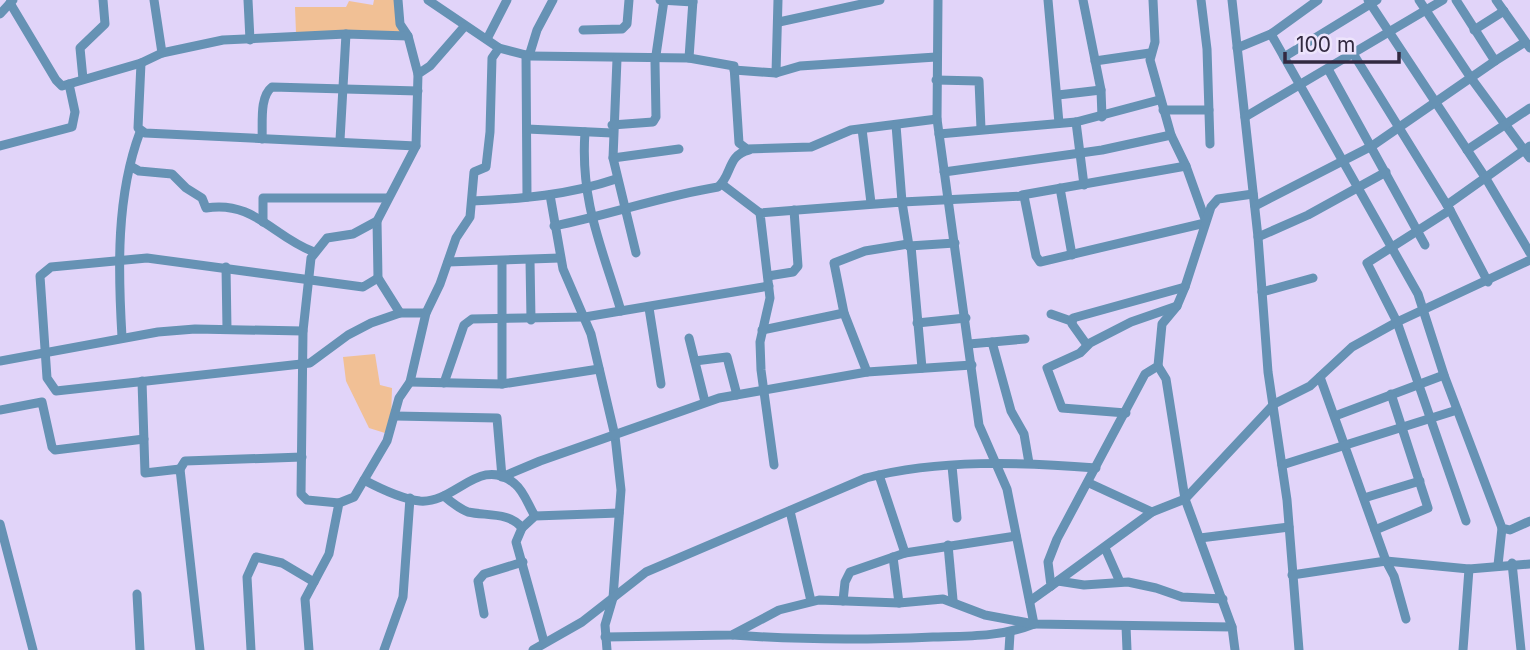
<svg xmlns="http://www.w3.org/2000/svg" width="1530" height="650" font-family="Inter,sans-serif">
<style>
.green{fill:#f1c095}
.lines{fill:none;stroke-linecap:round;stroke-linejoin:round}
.street{stroke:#6692b4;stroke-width:9}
</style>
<rect width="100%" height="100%" fill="#e1d4f9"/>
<g class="green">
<polygon points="374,0 394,0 400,32 296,33 295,7 346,7 349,1 373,5"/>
<polygon points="375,354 380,385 392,388 391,421 385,433 369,428 346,381 343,357"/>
</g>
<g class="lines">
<g class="street">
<polyline points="154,0 162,53"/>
<polyline points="248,0 250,40"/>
<polyline points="398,0 400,24 408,36 418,74"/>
<polyline points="428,0 499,48 526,55"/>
<polyline points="660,0 693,2"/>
<polyline points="693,0 689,58 734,66 739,143 747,149 811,147 851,130 937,119"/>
<polyline points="938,0 937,119 979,425 1007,489 1034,624 1232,627 1235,650"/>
<polyline points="1048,0 1059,123"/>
<polyline points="1083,0 1101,90 1102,117"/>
<polyline points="1153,0 1155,42 1150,60 1171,135 1186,166 1205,219"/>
<polyline points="1201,0 1207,49 1210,144"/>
<polyline points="1232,0 1258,237 1268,372 1287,500 1299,650"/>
<polyline points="1368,0 1485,177 1530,253"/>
<polyline points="1419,0 1471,78 1530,158"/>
<polyline points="1456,0 1495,61 1525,42"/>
<polyline points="1496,0 1530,48"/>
<polyline points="10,3 56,80 62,86 141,63 162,53 223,40 346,34 408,36"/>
<polyline points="0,14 13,0"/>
<polyline points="779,22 880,0"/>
<polyline points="583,30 622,29 627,24 629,0"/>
<polyline points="1474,30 1504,11"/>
<polyline points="1271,34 1418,294 1444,375 1502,528 1510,530 1530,521"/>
<polyline points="487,39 507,0"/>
<polyline points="1237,48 1271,34 1318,0"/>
<polyline points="1354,55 1450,210 1488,282"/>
<polyline points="529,56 689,58"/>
<polyline points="1284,57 1377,0"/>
<polyline points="617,59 613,158 636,253"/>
<polyline points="1095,61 1150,53"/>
<polyline points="141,63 138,128 145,133 416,146"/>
<polyline points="1328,69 1425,245"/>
<polyline points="734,70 776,73 800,66 936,57"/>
<polyline points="776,73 778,0"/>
<polyline points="83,79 80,48 105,24 103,0"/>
<polyline points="936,80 979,81 981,129"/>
<polyline points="1058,95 1101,90"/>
<polyline points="1163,110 1209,110"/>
<polyline points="1245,117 1443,0"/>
<polyline points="1076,122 1084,185"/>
<polyline points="612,125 653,122 656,117 655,62 664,0"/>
<polyline points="896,125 902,202 1024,196 1036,256 1040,262 1205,223"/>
<polyline points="527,129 612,133"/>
<polyline points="862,129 871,203"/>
<path d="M585,132C580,202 602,247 621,311"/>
<polyline points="939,134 1076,122 1159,100"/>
<path d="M262,139C263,124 259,97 272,87L418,91"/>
<polyline points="340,140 346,34"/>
<polyline points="0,146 72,127 75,112 69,84"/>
<polyline points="1467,150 1530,108"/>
<polyline points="613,158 679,149"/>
<path d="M132,167L139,171L172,174L186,188L202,198L206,208C254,200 272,236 314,252"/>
<polyline points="944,172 1102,150 1171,135"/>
<polyline points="723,185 760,213"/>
<polyline points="1060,188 1072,255"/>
<polyline points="550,195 563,269 591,334 615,436 621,490 613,598 605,625 607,650"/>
<polyline points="1022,195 1186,166"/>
<polyline points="527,197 526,55 529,56 537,30 553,0"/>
<path d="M472,201C521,199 569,195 616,179"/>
<polyline points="1447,205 1530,146"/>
<polyline points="1255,206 1372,146 1495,61"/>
<polyline points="1450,210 1367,263 1397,322 1466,521"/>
<polyline points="377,221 378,278 400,313"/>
<polyline points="263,222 263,198 388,198"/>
<path d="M554,226C610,215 662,196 718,187C732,176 727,155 749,150"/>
<polyline points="1258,237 1308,215 1386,172"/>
<polyline points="911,246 922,368"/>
<polyline points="530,260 531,320"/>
<polyline points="448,262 560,258"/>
<polyline points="226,267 227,329"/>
<polyline points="768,276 793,272 798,266 794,210"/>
<polyline points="378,278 363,287 147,258 51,267 40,276 47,378 56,391 310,363 348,335 371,323 400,313 426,313"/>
<polyline points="1262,292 1313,278"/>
<polyline points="649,308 661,384"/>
<polyline points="1051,314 1071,321"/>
<polyline points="917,323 966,318"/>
<polyline points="762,330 844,313"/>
<path d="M122,337C118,270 116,196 140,132"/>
<polyline points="689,338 705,402"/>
<polyline points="992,342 1025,339"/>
<polyline points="969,344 992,342 1011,411 1024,434 1029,463"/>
<polyline points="1087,345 1072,324 1073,318 1185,287"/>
<polyline points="0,361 158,332 195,329 303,331"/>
<polyline points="695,361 727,357 737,395"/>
<polyline points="1158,366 1166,379 1185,499 1232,627"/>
<polyline points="867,372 844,313 834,263 865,251 908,244"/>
<polyline points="1320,377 1386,561 1394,576 1406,619"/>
<polyline points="142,381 145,473 180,469 200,650"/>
<polyline points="410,382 502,384 599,369"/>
<polyline points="444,383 464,325 472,319 585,317 769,286"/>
<polyline points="502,384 502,262"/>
<polyline points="0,410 42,402 52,447 55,450 144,439"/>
<polyline points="1126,413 1062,408 1047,368 1080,353 1090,343 1131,322 1177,306"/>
<polyline points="395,416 497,418 502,477 540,461 719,398 867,372 972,365"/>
<polyline points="1335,416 1444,375"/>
<polyline points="774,465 761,370 760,342 770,298 760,213 902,202 909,246 955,243"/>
<polyline points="1282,465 1457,410"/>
<polyline points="952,466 957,518"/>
<polyline points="180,469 185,461 302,457"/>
<polyline points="879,475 905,553"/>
<path d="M364,480C379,488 402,499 420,501C455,504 480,454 515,484C524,491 529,507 535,516"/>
<polyline points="1089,483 1152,512"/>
<path d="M444,496C451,502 460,509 468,512C486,516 510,512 522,528"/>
<polyline points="1364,498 1420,481"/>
<polyline points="339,503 307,500 301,494 303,331 311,258 327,238 353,234 377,221 416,146 418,74 430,66 464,27"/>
<polyline points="790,511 811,601"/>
<polyline points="0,524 33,650"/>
<polyline points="1375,530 1428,508 1391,394"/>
<polyline points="1200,538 1289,527"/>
<polyline points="948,545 953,600"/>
<polyline points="1105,548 1120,582"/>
<polyline points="893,557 899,603"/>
<polyline points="1512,563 1521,650"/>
<polyline points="1498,565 1502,528"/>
<polyline points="1292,575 1386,561 1469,569 1530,564"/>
<polyline points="1058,581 1084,585 1128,582 1156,588 1182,597 1223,599"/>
<polyline points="1051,586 1152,512 1185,499 1274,404 1310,386 1352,347 1397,322 1530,260"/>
<polyline points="137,594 140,650"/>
<polyline points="843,601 845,582 850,572 905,553 1016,536"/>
<polyline points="1030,601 1051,586 1048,562 1057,539 1145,374 1158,366 1162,324 1177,306 1185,287 1211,207 1218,199 1253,194"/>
<polyline points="484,614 478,581 484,574 523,562"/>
<polyline points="1126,626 1127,650"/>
<path d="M733,635C800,640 866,640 933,637C968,636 1001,637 1034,624"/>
<polyline points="605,637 732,635 779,610 819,600 899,603 943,599 985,615 1034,624"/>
<polyline points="544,642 516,542 522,528 535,516 619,513"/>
<polyline points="251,650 247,577 256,557 282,563 314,582"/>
<polyline points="309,650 305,599 329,554 339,503 354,497 387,441 399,398 410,382 426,313 440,284 456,238 470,217 474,172 486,167 490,132 492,58 499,48"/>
<polyline points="384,650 403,597 410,498"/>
<path d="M533,650L582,622L646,572L866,478C940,459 1021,462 1096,468"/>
<polyline points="1009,650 1010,634"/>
<polyline points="1463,650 1469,569"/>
</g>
</g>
<path d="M1285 52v10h114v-10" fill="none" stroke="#322940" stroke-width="3.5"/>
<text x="1296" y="52" font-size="21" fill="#322940" stroke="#ede4fc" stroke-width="5" paint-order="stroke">100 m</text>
</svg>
